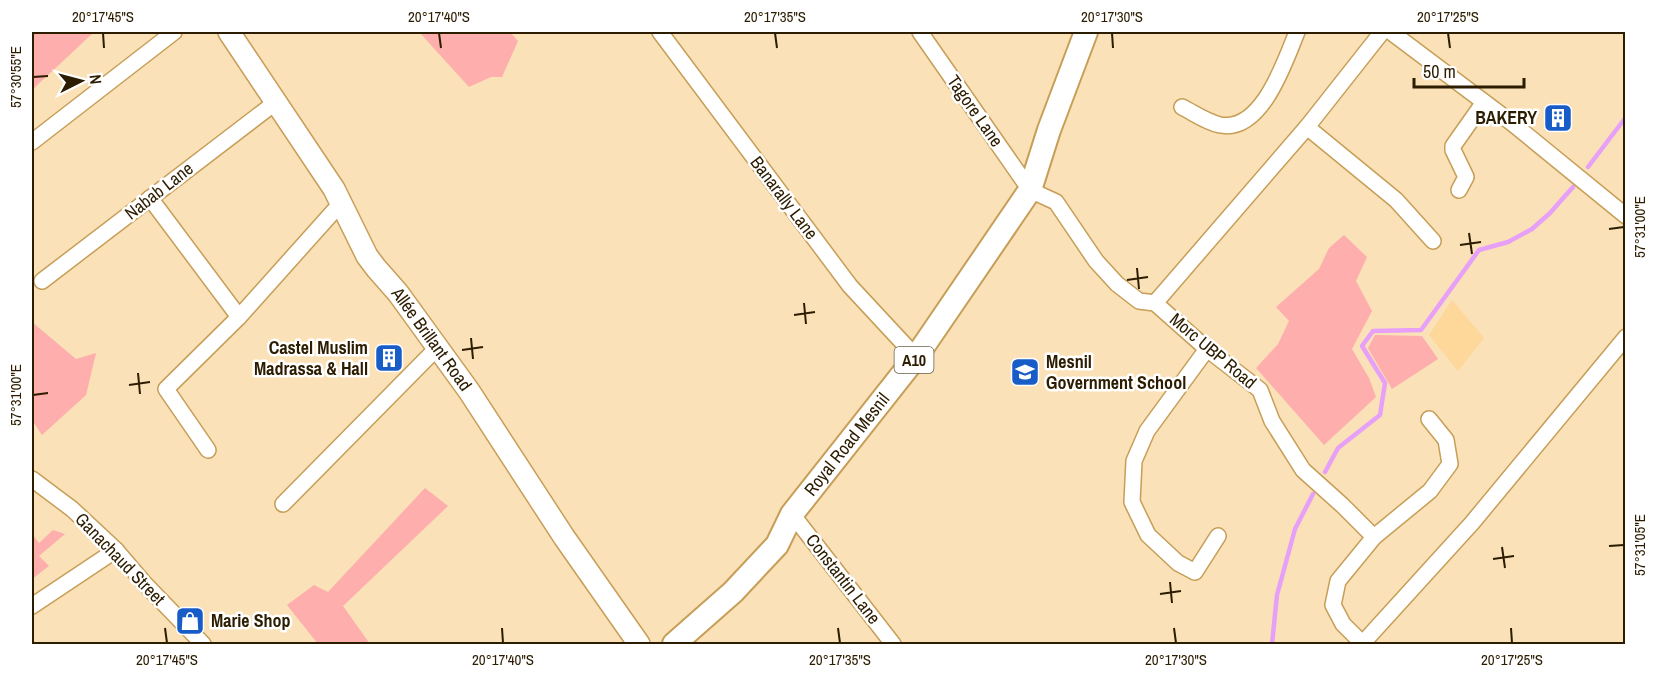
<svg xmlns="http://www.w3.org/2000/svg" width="1657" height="676" font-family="'Archivo Narrow',sans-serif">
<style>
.built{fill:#fdd89a}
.green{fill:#fdaead}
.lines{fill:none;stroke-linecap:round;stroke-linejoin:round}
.stream{stroke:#e7a0f8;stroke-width:4.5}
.street-casing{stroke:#c79e57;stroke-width:18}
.secondary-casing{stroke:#c79e57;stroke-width:24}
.primary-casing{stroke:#c79e57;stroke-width:26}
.street{stroke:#fff;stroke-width:15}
.secondary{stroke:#fff;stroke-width:21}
.primary{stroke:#fff;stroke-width:22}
.ticks{fill:none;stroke:#2c1c00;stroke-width:2}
.labels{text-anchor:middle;stroke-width:5;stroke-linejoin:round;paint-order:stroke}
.shield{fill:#fff;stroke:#6b604c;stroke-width:1.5}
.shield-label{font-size:16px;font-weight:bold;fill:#2c1c00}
.street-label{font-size:18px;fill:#2c1c00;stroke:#fff}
.poi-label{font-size:18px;font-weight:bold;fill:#2c1c00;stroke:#fff;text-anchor:end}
.neatline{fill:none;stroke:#2c1c00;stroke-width:2}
.ticks-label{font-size:15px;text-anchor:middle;fill:#2c1c00}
</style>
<rect width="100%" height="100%" fill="#fae1b7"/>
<polygon class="built" points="1452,300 1484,338 1458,371 1429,335"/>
<g class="green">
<polygon points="32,32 94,32 32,90"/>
<polygon points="419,32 510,32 518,41 502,77 491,77 469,87"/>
<polygon points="1344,235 1367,257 1356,281 1372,311 1352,349 1369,378 1376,397 1324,445 1256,368 1278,344 1289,321 1276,307 1319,269 1329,248"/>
<polygon points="32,322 76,359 96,353 86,395 42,435 32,420"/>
<polygon points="1375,335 1422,336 1438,359 1392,389 1368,348"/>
<polygon points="425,488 448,506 343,606 370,644 318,644 287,605 314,585 328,592"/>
<polygon points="53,530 65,534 39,556 49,566 32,579 32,534 39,543"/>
</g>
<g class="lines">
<g class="stream">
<polyline points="1588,167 1626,117"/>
<polyline points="1325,472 1338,448 1380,415 1385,383 1362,346 1373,331 1421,330 1479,250 1508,242 1532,229 1550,213 1573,187"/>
<polyline points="1272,644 1277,595 1295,529 1313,494"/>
</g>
<g class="street-casing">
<g id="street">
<polyline points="660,32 850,286 916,357"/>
<polyline points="920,32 1030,190 1056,202 1096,261 1117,284 1139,301 1155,303 1207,349 1260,390 1272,421 1303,470 1342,505 1374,537"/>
<polyline points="1391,32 1512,123 1626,216"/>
<path d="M1182,107C1194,113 1206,122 1220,125C1262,133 1285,61 1297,32"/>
<polyline points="1307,127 1382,32"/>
<polyline points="32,142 174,32"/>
<polyline points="1459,190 1466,177 1453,150 1453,146 1484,102"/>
<polyline points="150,198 239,317 341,203"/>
<polyline points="42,281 276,102"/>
<polyline points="1155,303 1307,127 1396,200 1433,241"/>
<polyline points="1207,349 1147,431 1134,461 1132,502 1148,535 1178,563 1195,572 1218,536"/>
<polyline points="208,450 166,389 239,317"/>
<polyline points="32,479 72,509 116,550 145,584 203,644"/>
<polyline points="283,504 437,348"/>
<polyline points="792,514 893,644"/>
<polyline points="32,606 116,550"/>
<polyline points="1362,644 1472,523 1626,337"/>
<polyline points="1363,644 1343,624 1333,605 1338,581 1374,537 1430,491 1450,464 1446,440 1429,419"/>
</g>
</g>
<g class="secondary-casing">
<g id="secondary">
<path id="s1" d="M229,32L334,189L367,256L376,268L398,293L469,391L564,537L639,644"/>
</g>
</g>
<g class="primary-casing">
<g id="primary">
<path id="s2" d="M674,644L733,592L777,545L792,514L916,357L1030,190L1049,130L1086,32"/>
</g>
</g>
<use href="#street" class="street"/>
<use href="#secondary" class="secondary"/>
<use href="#primary" class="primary"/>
</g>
<path class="ticks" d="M103,33L104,48M439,33L441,48M775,33L777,48M1112,33L1113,48M1448,33L1450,48M33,77L48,76M1609,229L1624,227M1469,233L1472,254M1460,245L1481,242M1137,268L1139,289M1127,280L1148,277M804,303L806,324M794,315L815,312M471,338L473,359M462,350L483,347M138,373L140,394M129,385L150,382M33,395L48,393M1609,546L1624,545M1502,547L1505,568M1493,559L1514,556M1170,582L1172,603M1160,594L1181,591M165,628L167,643M502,628L503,643M838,628L840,643M1174,628L1176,643M1511,628L1512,643"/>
<defs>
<g id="building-square" transform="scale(1.5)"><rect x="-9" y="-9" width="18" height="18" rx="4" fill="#175cc7" stroke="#fff"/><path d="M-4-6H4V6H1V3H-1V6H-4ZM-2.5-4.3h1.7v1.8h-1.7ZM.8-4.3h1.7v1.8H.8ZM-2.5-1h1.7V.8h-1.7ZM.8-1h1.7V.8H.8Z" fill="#fff"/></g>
<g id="school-square" transform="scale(1.5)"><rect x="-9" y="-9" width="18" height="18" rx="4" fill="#175cc7" stroke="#fff"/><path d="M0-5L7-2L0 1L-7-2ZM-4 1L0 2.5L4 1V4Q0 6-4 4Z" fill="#fff"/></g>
<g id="shop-square" transform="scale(1.5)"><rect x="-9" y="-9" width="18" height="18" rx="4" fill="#175cc7" stroke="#fff"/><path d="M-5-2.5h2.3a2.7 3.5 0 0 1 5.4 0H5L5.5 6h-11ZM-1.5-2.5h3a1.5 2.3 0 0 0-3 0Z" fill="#fff"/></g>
</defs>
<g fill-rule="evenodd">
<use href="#building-square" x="1558" y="118"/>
<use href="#building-square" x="389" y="358"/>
<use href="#school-square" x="1025" y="372"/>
<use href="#shop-square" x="190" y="621"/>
</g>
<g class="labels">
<rect class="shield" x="894.5" y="347" width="39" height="26" rx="4.5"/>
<g class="shield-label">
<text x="914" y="366">A10</text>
</g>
<g class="street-label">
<text transform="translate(975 111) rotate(55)" y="6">Tagore Lane</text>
<text transform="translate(159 191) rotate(-38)" y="6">Nabab Lane</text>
<text transform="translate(784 198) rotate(53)" y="6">Banarally Lane</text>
<text dy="6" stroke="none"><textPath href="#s1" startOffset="369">Allée Brillant Road</textPath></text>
<text transform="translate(1213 351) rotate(40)" y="6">Morc UBP Road</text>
<text dy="6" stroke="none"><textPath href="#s2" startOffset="266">Royal Road Mesnil</textPath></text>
<text transform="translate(120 559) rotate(46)" y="6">Ganachaud Street</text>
<text transform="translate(843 579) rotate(52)" y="6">Constantin Lane</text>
</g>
<g class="poi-label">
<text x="1537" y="124">BAKERY</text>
<text x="368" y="354">Castel Muslim<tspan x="368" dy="21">Madrassa &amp; Hall</tspan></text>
<text x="1046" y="368" text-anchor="start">Mesnil<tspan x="1046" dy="21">Government School</tspan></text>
<text x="211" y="627" text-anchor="start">Marie Shop</text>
</g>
</g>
<rect width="1657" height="676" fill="none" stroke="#ffffff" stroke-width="66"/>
<g transform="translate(81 81) rotate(84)" stroke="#ffffff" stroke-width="4.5" paint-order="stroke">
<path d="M0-4.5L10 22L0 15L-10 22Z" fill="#2c1c00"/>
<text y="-9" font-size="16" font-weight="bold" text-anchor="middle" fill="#2c1c00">N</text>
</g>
<path d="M1414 78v9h110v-9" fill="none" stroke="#2c1c00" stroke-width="3"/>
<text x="1423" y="78" font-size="18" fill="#2c1c00" stroke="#ffffff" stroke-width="4.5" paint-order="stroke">50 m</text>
<rect x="33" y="33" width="1591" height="610" class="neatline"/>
<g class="ticks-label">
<text x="103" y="22">20°17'45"S</text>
<text x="439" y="22">20°17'40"S</text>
<text x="775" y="22">20°17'35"S</text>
<text x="1112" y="22">20°17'30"S</text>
<text x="1448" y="22">20°17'25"S</text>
<text transform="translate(16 77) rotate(-90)" y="5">57°30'55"E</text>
<text transform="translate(1640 227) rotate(-90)" y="5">57°31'00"E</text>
<text transform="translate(16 395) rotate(-90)" y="5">57°31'00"E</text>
<text transform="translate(1640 545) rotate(-90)" y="5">57°31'05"E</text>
<text x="167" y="665">20°17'45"S</text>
<text x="503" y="665">20°17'40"S</text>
<text x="840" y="665">20°17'35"S</text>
<text x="1176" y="665">20°17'30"S</text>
<text x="1512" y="665">20°17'25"S</text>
</g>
</svg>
